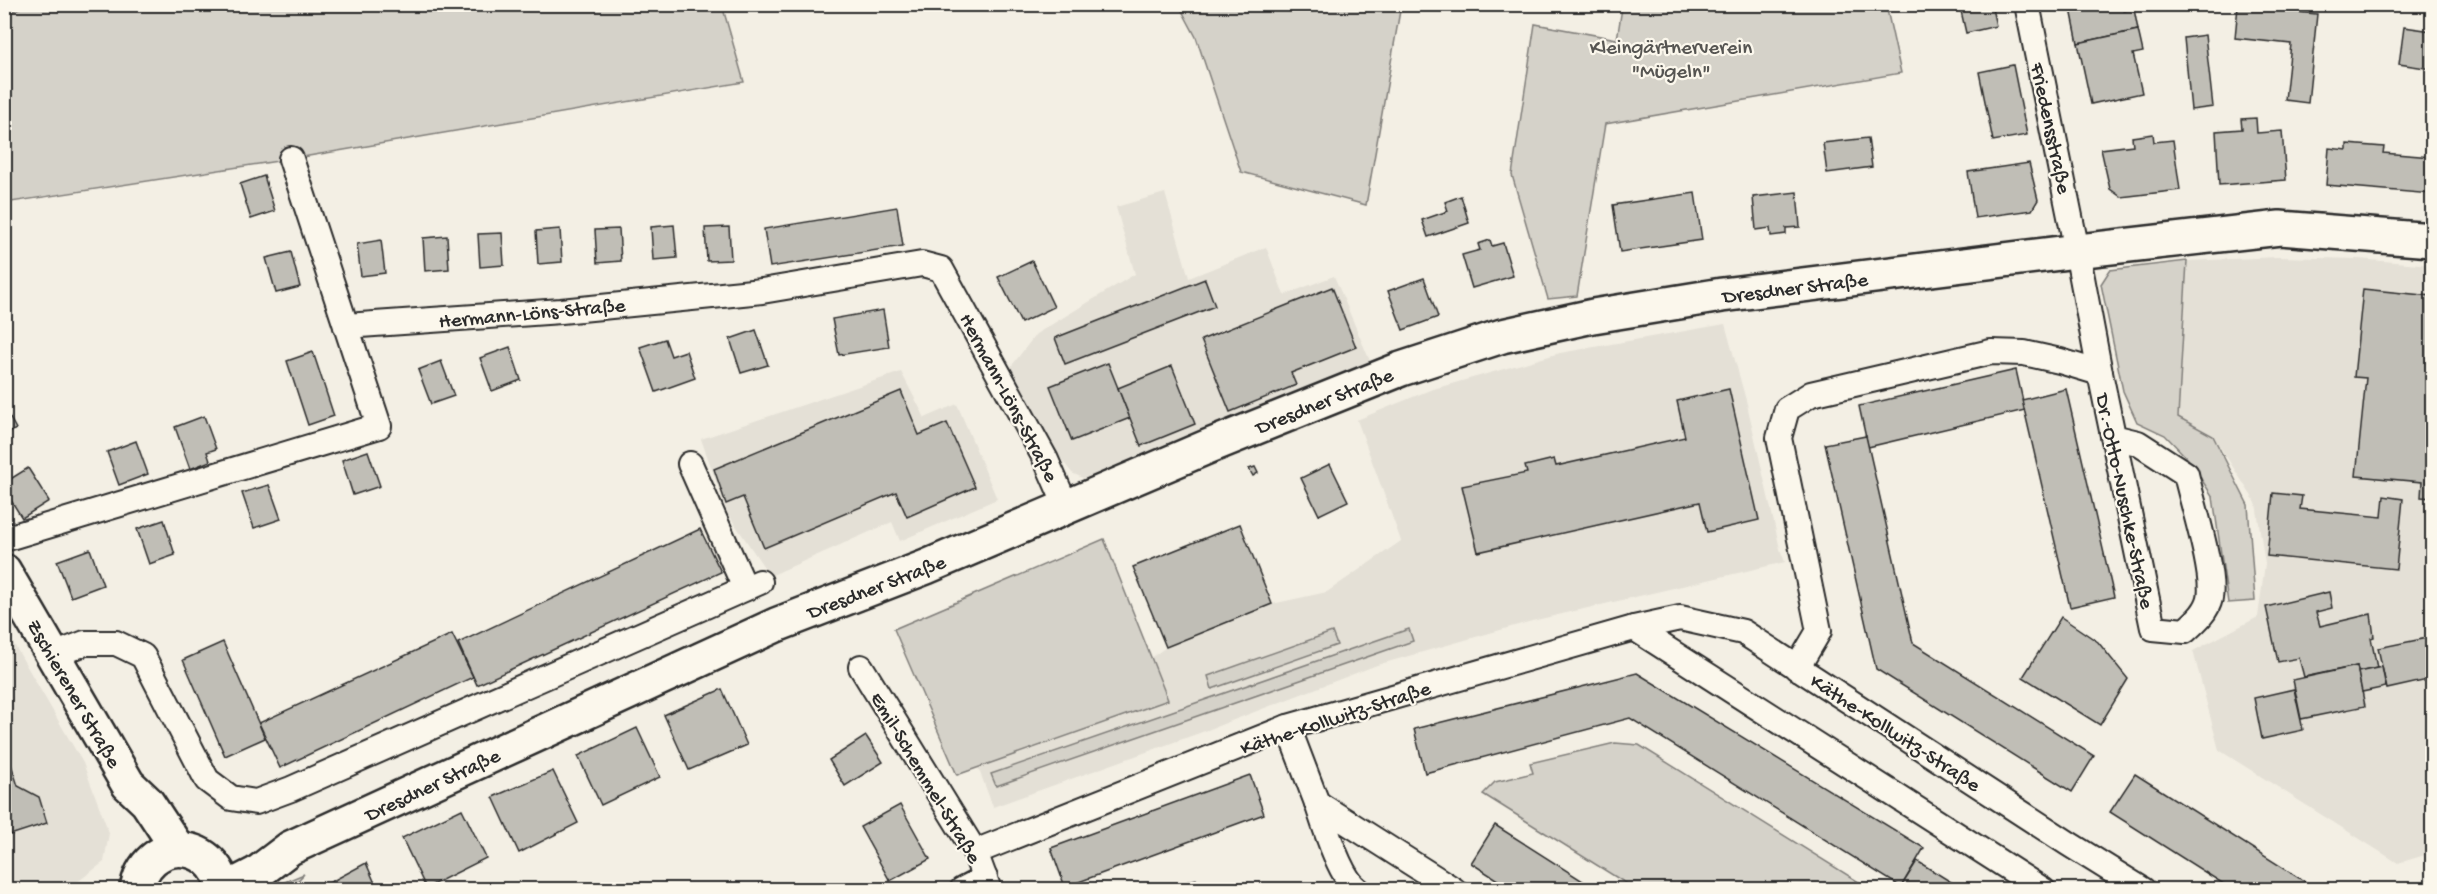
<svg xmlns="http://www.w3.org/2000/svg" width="2437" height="894" font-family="'Gochi Hand',sans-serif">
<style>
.built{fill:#e4e0d6}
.green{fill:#d5d2c9;stroke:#807e7a;stroke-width:1.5}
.building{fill:#c0beb6;stroke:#2b2b2b;stroke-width:1.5}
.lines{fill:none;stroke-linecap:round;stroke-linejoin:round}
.street-casing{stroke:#2b2b2b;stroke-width:28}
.secondary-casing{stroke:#2b2b2b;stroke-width:38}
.street{stroke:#fbf7ec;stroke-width:24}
.secondary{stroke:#fbf7ec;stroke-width:33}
.labels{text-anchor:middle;stroke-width:4.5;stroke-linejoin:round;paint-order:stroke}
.park-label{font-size:21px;fill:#565552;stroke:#fbf7ec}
.street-label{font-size:21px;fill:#2b2b2b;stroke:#fbf7ec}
</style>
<rect width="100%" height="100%" fill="#f3efe4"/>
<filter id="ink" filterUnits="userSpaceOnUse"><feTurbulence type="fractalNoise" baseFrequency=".0167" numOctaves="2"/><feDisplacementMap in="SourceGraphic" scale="12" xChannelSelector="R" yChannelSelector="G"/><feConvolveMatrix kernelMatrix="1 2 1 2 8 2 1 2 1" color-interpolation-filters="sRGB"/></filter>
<g filter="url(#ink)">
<g class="built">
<polygon points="1165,193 1189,278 1266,247 1284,295 1334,276 1370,361 1089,481 1072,473 1051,446 1010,368 1036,334 1135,274 1116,207"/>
<polygon points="2278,257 2358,259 2432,265 2432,853 2398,863 2219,750 2193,651 2258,617 2265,564 2256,503 2213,436 2178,417 2187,261"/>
<polygon points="1725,324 1747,404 1780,549 1785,562 1532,621 1377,665 1205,731 993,807 978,767 1168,700 1151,658 1166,647 1272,604 1327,592 1401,541 1357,420 1430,390 1560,353"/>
<polygon points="901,372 925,418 957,404 997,499 900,541 892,522 770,576 728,514 701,439"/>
<polygon points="4,627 83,763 109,833 104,862 68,889 5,889"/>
</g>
<g class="green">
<polygon points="28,4 722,5 744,82 291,159 5,203 4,15"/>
<polygon points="1179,5 1401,5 1366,205 1241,172 1196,37"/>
<polygon points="1605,5 1886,5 1901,73 1605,124 1577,296 1548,299 1512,175 1535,24 1617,39 1622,8"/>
<polygon points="2187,261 2178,417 2213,436 2248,505 2255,601 2228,603 2213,497 2188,459 2165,435 2137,422 2123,391 2101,284 2110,270"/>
<polygon points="1104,539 1168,700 957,775 894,629"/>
<polygon points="1409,629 1413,641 996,786 991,774"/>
<polygon points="1332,632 1337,645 1212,689 1208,676"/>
<polygon points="1615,743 1639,745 1870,889 1635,889 1483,794 1495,782 1533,773 1530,763"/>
<polygon points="304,874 290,889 268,889"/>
<polygon points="1196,879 1200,889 1162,889"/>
</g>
<g class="building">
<polygon points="1959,4 1988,4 1961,11"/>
<polygon points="1991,4 1996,26 1966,33 1961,11"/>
<polygon points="2070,4 2122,4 2124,11 2134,9 2138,30 2078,43"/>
<polygon points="2238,6 2317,14 2308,103 2285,100 2291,44 2235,38"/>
<polygon points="2404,27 2432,31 2432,69 2399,64"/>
<polygon points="2138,30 2143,52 2133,54 2142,93 2091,104 2078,43"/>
<polygon points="2205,35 2213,107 2191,110 2184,38"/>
<polygon points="2013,65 2027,135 1993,141 1979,72"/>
<polygon points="2256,118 2257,133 2282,131 2286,180 2219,185 2216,131 2242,129 2241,119"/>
<polygon points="2153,134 2154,142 2173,140 2180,190 2121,197 2110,189 2101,149 2133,145 2132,137"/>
<polygon points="1868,138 1872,167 1827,173 1823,143"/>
<polygon points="2347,144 2384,147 2383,153 2432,157 2432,194 2326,185 2329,148 2347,150"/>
<polygon points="2029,163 2038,200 2032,210 1975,218 1968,172"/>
<polygon points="264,176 275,211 251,219 240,184"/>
<polygon points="1797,192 1800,227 1786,228 1786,234 1771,236 1770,228 1756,230 1753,197"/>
<polygon points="1695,193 1702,240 1620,252 1613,205"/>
<polygon points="1461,196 1469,223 1428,237 1422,220 1448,211 1445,202"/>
<polygon points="897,207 903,246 770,267 764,229"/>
<polygon points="674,225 677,258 653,260 651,227"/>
<polygon points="729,227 731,260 707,261 705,228"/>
<polygon points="560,229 562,262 538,264 536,231"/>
<polygon points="619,229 621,261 597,263 595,230"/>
<polygon points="502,233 504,265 480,267 478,234"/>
<polygon points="447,236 449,269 425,271 423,238"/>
<polygon points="381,240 385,273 361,276 357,244"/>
<polygon points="1490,240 1492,246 1503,243 1513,276 1472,288 1462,255 1480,250 1478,244"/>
<polygon points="291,252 300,287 276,293 266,258"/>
<polygon points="1032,261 1054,307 1021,323 998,277"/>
<polygon points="1424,278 1438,317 1403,330 1388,291"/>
<polygon points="1205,279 1215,306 1065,364 1055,338"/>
<polygon points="1332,287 1356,347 1291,373 1296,385 1230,412 1201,340"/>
<polygon points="2363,289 2432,296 2432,498 2421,497 2422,482 2356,476 2366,378 2354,377"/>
<polygon points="883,310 889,347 839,355 832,319"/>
<polygon points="756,330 768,365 741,373 730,339"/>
<polygon points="665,339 671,356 686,351 695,378 656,392 640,347"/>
<polygon points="510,347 521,380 492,391 480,358"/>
<polygon points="313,352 334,416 308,425 287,361"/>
<polygon points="441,361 454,396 431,404 418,370"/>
<polygon points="1108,363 1130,418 1072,441 1050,386"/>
<polygon points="1172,366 1195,424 1141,446 1118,388"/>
<polygon points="2016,370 2025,410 1868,447 1859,406"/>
<polygon points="1729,389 1759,520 1707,532 1700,502 1478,552 1462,486 1527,473 1525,466 1554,459 1556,466 1685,437 1677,401"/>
<polygon points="2066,389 2114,597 2070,607 2022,400"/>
<polygon points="901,391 919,435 947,423 975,487 907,517 896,492 764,548 743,497 726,504 714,469"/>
<polygon points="4,407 16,429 4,436"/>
<polygon points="204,416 216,449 207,452 210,461 190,469 175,427"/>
<polygon points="1866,436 1913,643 2094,756 2072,792 1876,669 1825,444"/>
<polygon points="136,441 148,474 119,485 107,452"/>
<polygon points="368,451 380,486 353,495 342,460"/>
<polygon points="1330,464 1348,501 1319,515 1301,478"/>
<polygon points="1255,467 1258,473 1253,476 1249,469"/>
<polygon points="28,468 49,501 22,518 4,489 4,483"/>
<polygon points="269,485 281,519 254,528 242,493"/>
<polygon points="2273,493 2302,496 2300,509 2382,517 2384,496 2403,499 2396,569 2267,556"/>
<polygon points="164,520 175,555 149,564 137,529"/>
<polygon points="1240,524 1272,604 1166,647 1133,567"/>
<polygon points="700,529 721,572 477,685 458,643"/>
<polygon points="90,549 103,585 71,597 57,561"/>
<polygon points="2329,592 2332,608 2316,612 2320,626 2371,614 2374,637 2371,638 2377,668 2358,672 2357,666 2304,677 2299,658 2278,662 2266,607"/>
<polygon points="2061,617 2098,642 2128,679 2100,725 2023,677"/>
<polygon points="452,634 473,677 280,768 259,723"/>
<polygon points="2432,637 2432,679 2387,689 2378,648"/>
<polygon points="223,642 265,738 225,756 183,660"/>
<polygon points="2357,666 2365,706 2301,719 2293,680"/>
<polygon points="2382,667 2386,687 2362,692 2358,672"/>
<polygon points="1637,673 1924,848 1901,887 1630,718 1425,773 1414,729"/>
<polygon points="722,689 747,745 689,770 664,715"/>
<polygon points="2294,689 2303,730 2262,739 2254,698"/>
<polygon points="637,728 660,777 601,805 578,756"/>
<polygon points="866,736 883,762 845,786 829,760"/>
<polygon points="4,759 10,761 18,786 39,797 47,823 4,837"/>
<polygon points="553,771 578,823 519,853 493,797"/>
<polygon points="2135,774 2318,890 2233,890 2110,812"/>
<polygon points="1250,775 1264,814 1065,887 1051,848"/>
<polygon points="900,805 930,859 890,881 860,827"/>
<polygon points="462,809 486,858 426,888 402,838"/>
<polygon points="1495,825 1597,890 1513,890 1471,863"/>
<polygon points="1917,861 1964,890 1899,890"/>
<polygon points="366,863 378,890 316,890"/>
<polygon points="1075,884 1077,890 1059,890 1065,887"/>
</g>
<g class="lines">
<g class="street-casing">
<g id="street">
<polyline points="291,159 346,326"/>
<path d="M2100,373L2153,628L2185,631C2195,622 2207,612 2210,598C2215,573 2192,502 2186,474L2138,443L2113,437"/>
<polyline points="690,464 745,588"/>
<polyline points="4,539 379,426 346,326 561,311 762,291 922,264 941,269 1046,460 1067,508"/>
<polyline points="1634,628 2043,890"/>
<polyline points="54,655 85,643 116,643 143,656 207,780 231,798 256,802 291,789 760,582"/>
<polyline points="861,667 975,852 989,890"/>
<polyline points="1797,668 1819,631 1779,438 1787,409 1811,394 1991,352 2024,353 2060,361 2100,373 2077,251 2027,4"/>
<polyline points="1288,727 1317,803"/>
<polyline points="975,852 1288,727 1634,628 1680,618 1743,632 2069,844 2143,890"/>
<polyline points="962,890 985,878"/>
<path d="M1358,890C1340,878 1324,824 1317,803L1454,890"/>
</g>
</g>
<g class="secondary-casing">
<g id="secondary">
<polyline points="4,571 128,784 147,802 178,849"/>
<path d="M137,890C145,836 214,836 224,890"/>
<polyline points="225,890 256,874 290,848 776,625 926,567 1207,447 1401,369 1502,336 1593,316 1722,295 2077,251 2280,228 2432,240"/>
</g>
</g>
<use href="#street" class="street"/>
<use href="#secondary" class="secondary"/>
</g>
</g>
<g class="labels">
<g class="park-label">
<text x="1671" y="53">Kleingärtnerverein<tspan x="1671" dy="24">"Mügeln"</tspan></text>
</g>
<g class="street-label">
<text transform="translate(2052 128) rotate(78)" y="7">Friedensstraße</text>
<text transform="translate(1795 287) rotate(-7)" y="7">Dresdner Straße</text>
<text transform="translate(532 312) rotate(-5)" y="7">Hermann-Löns-Straße</text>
<text transform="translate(1010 397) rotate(62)" y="7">Hermann-Löns-Straße</text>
<text transform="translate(1324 400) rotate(-22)" y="7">Dresdner Straße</text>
<text transform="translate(2126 501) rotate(78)" y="7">Dr.-Otto-Nuschke-Straße</text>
<text transform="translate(876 586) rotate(-21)" y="7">Dresdner Straße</text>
<text transform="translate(75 693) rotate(60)" y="7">Zschierener Straße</text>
<text transform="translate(1335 717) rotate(-18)" y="7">Käthe-Kollwitz-Straße</text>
<text transform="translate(1896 732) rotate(33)" y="7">Käthe-Kollwitz-Straße</text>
<text transform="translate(927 777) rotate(59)" y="7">Emil-Schemmel-Straße</text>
<text transform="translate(432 784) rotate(-25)" y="7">Dresdner Straße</text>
</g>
</g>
<rect width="2437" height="894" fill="none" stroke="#fbf7ec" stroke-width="24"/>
<rect x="12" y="12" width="2413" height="870" fill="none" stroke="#2b2b2b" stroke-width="2" filter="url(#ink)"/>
</svg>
